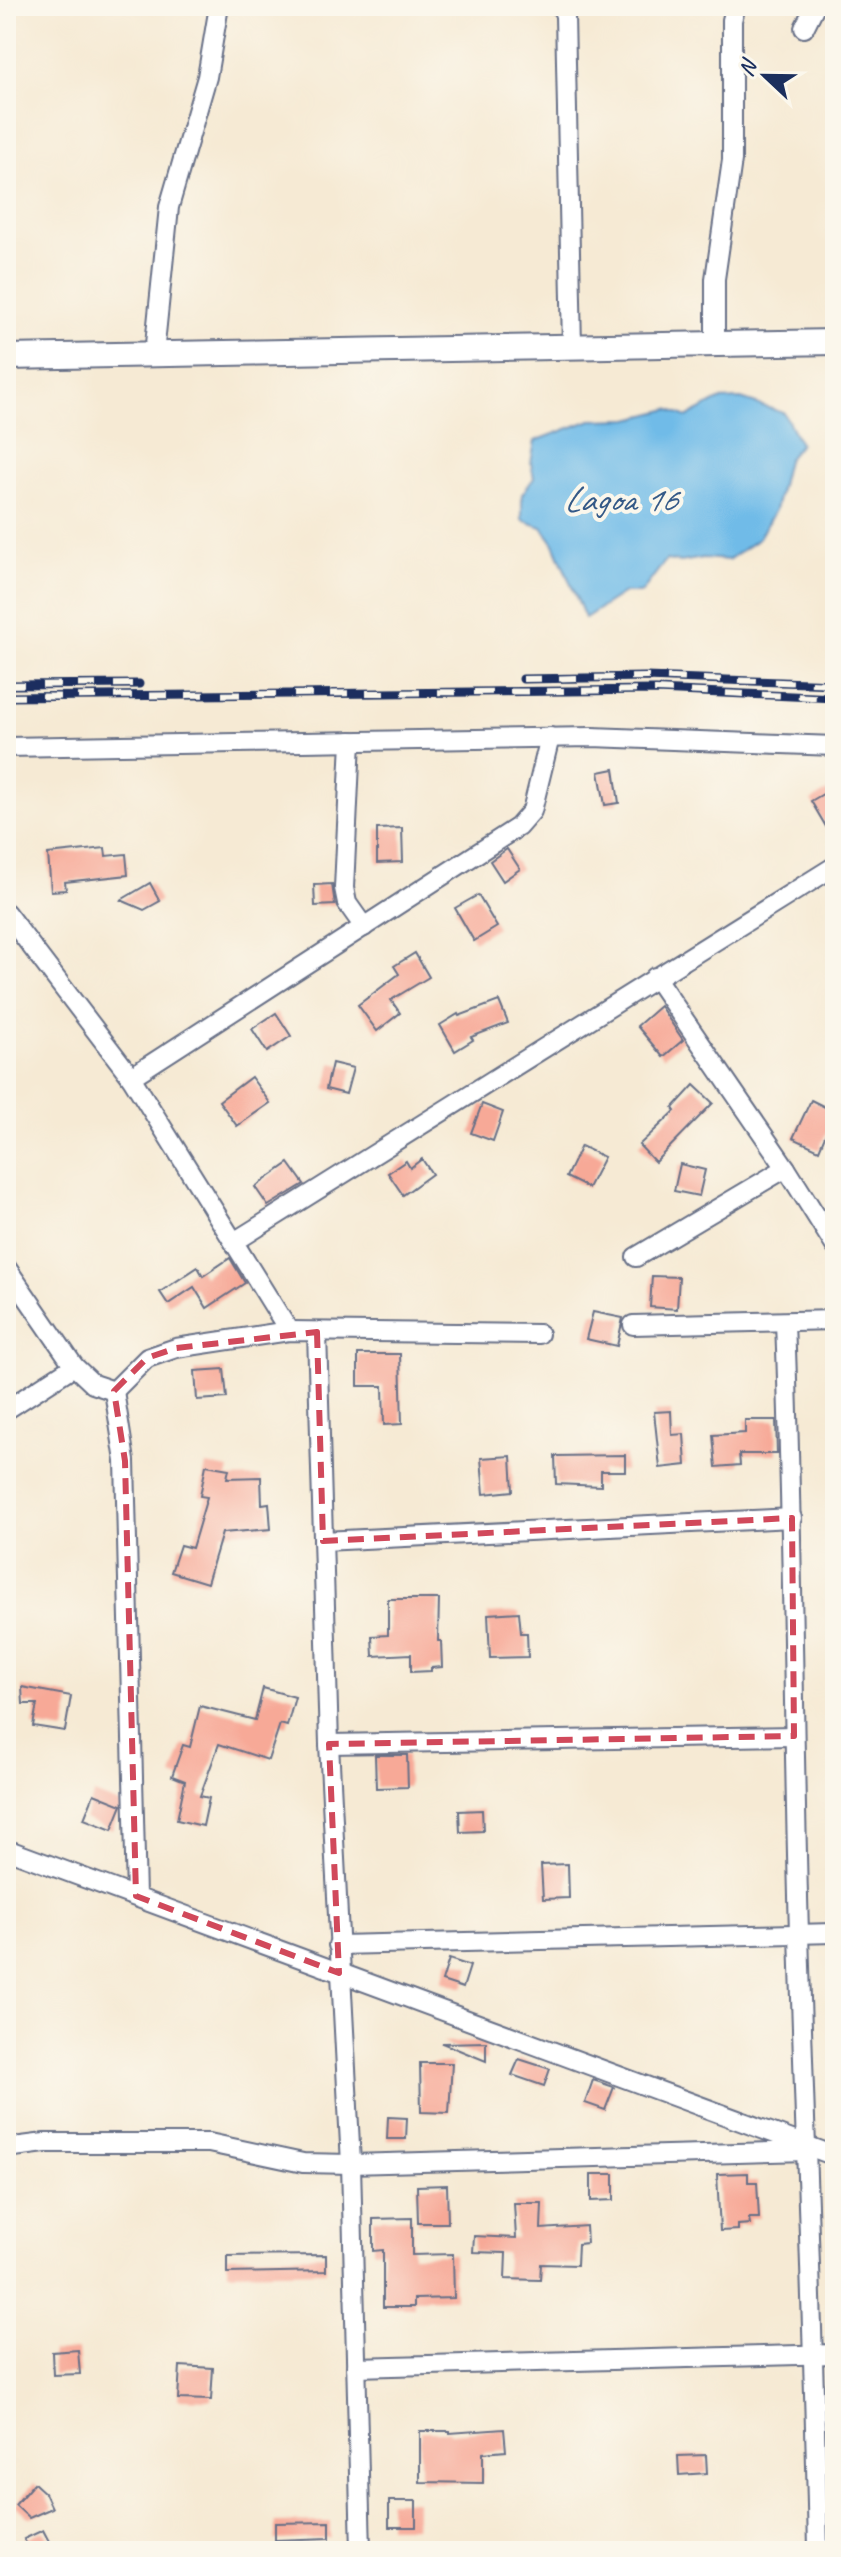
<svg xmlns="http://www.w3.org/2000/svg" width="841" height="2557" font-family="Caveat,sans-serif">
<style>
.water{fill:#6fbbe8;stroke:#4575a3;stroke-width:2}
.building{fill:#f7a997}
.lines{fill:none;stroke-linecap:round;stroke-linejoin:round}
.minor-casing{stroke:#687087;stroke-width:22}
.tertiary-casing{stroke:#687087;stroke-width:28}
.minor{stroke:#fff;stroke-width:18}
.tertiary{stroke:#fff;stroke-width:24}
.rail-casing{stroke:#1b2f5e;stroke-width:9}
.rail{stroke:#fbf7ec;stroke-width:6;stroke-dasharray:18;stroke-linecap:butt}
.marked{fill:none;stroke:#d1495b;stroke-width:6;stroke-dasharray:16 10;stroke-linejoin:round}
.labels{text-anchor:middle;stroke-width:8;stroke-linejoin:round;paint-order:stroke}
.water-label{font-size:36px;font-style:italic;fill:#345987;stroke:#fbf7ec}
</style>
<rect width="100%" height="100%" fill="#fbf7ec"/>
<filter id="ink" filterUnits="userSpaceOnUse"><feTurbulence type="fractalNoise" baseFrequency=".0125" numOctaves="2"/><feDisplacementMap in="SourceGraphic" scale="16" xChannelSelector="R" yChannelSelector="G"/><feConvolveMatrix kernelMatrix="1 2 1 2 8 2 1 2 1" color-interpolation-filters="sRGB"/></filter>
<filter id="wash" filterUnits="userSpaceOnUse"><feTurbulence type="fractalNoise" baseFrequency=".006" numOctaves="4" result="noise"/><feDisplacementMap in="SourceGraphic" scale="32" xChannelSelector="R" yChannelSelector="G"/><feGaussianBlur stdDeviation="1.8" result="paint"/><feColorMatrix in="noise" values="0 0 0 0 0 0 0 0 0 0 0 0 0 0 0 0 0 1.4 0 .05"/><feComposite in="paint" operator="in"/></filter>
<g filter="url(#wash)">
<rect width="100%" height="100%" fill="#f6ead4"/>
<polygon class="water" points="741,399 784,413 800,444 787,460 775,510 758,539 728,560 703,558 681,562 666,560 641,593 624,593 585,618 554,544 542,527 522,520 522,494 534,478 531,463 535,441 591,420 630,419 669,409 687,417 719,400"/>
<g id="blocks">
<g class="building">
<polygon points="614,769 619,803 605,805 599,772"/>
<polygon points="835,787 835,842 811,801"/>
<polygon points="402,828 403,862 377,863 377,829"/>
<polygon points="105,848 106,856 126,854 128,875 65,882 66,890 51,891 48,854"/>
<polygon points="507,849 520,869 503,881 490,861"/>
<polygon points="150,883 160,901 144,910 121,900"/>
<polygon points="332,884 335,905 315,906 314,885"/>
<polygon points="478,895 497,927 474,941 455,908"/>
<polygon points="415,953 429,977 391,1000 400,1013 377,1031 358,1005 399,974 394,966"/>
<polygon points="499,1001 508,1023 471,1037 473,1040 455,1051 440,1025 458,1014 459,1016"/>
<polygon points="660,1006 683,1040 663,1057 637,1026"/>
<polygon points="276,1013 291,1036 267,1052 252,1029"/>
<polygon points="332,1063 353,1068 346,1094 326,1089"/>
<polygon points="251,1077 270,1103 237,1126 219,1101"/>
<polygon points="694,1085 713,1103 655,1162 639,1145 675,1111 673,1108"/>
<polygon points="811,1100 835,1112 819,1150 793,1138"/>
<polygon points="482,1104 503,1112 493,1141 471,1133"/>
<polygon points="581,1146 604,1157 588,1188 566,1177"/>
<polygon points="422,1159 432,1174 403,1195 388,1173 406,1161 410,1168"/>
<polygon points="289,1163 304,1184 268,1206 255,1187"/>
<polygon points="680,1164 705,1170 699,1196 674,1191"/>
<polygon points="230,1258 245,1283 207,1308 194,1287 168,1304 160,1292 198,1267 203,1276"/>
<polygon points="652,1276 679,1277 677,1309 650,1307"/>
<polygon points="593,1312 623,1318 617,1346 586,1339"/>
<polygon points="358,1354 400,1354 402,1424 384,1425 383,1386 358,1386"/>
<polygon points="224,1369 227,1398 197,1400 195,1371"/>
<polygon points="671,1411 672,1435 684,1434 686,1465 660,1468 654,1412"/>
<polygon points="745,1420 776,1420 777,1454 739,1454 740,1465 716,1467 713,1435 745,1433"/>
<polygon points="625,1455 625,1471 601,1471 601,1486 556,1484 555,1456"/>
<polygon points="511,1456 513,1491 484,1494 481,1458"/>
<polygon points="206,1465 229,1469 227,1478 261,1477 262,1504 269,1503 271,1529 222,1533 207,1583 171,1572 180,1545 192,1548 207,1497 200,1496"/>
<polygon points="388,1599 439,1599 438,1641 441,1641 442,1667 431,1668 431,1671 411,1672 411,1654 373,1656 372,1636 388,1635"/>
<polygon points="519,1612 521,1633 527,1633 528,1657 490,1658 488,1614"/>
<polygon points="22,1687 71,1696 65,1731 33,1726 37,1704 23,1704"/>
<polygon points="263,1688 295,1697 287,1726 280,1724 268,1760 219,1744 200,1796 209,1798 203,1826 177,1820 185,1781 172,1776 183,1745 190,1747 200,1706 255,1720"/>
<polygon points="375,1755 407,1755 408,1787 376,1788"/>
<polygon points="94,1794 122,1805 112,1830 84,1819"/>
<polygon points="482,1810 483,1831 460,1832 459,1811"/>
<polygon points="568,1864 569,1898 543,1899 541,1865"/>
<polygon points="449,1959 470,1966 463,1988 442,1981"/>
<polygon points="486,2042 486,2061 442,2043 443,2043"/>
<polygon points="519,2059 550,2069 544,2086 512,2075"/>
<polygon points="420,2063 452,2063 449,2113 421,2112"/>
<polygon points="593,2080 614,2087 605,2110 585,2103"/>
<polygon points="388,2117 407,2118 406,2139 387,2139"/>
<polygon points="748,2173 748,2182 757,2182 759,2218 749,2218 750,2224 738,2225 738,2230 720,2231 717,2174"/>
<polygon points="591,2174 614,2174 614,2200 591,2201"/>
<polygon points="447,2185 448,2223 418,2223 417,2186"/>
<polygon points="514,2203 542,2203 541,2229 586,2226 587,2243 578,2244 577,2265 541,2264 540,2280 505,2279 506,2253 473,2252 474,2236 516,2238"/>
<polygon points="412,2218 412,2255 453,2254 454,2298 414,2299 414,2307 383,2307 383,2250 373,2251 373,2219"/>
<polygon points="326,2255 326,2271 227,2273 227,2256"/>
<polygon points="78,2350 80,2374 53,2375 52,2352"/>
<polygon points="180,2366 213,2368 211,2400 178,2399"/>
<polygon points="504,2429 506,2451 483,2453 483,2483 420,2482 420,2431 450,2431 450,2433"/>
<polygon points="706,2455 707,2473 679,2475 678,2456"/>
<polygon points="34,2483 45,2493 52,2508 29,2518 15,2505"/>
<rect x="389" y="2501" width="27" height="26"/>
<polygon points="330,2522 330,2538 275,2540 275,2523"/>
<polygon points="43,2530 54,2551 30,2551 24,2539"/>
</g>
</g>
</g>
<g filter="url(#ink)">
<use href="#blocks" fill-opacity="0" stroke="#687087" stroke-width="2"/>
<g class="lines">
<g class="minor-casing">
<g id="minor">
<polyline points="561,6 565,15 572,347"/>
<polyline points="804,28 815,6"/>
<polyline points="715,344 715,279 732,160 732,20 736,6"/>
<polyline points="154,354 169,207 207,77 219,6"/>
<polyline points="351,741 344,888 347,903 364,927"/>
<polyline points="6,747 592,737 835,746"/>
<polyline points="6,913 131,1077 289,1331"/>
<polyline points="655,977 786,1168 835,1246"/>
<polyline points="131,1077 518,827 532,811 550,737"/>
<polyline points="234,1242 835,866"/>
<polyline points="636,1257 786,1168"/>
<polyline points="6,1267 74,1366"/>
<path d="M785,1322C793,1525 793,1729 799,1933C805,2139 814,2345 818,2551"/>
<polyline points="633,1325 835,1320"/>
<polyline points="317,1332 329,1744 351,2164 361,2551"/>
<polyline points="114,1391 125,1461 136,1896"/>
<polyline points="114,1391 147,1358 176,1348 289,1331 539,1334"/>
<polyline points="6,1410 74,1366 93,1384 114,1391"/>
<polyline points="323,1541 792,1518"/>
<polyline points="329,1744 794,1736"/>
<polyline points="6,1849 835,2156"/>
<polyline points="338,1945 835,1933"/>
<polyline points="6,2148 45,2143 209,2143 303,2163 351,2164 807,2151"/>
<polyline points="356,2367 835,2354"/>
</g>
</g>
<g class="tertiary-casing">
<polyline id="tertiary" points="6,357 835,342"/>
</g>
<use href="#minor" class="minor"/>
<use href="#tertiary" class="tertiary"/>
<g class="rail-casing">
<g id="rail">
<polyline points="523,679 646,677 835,684"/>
<polyline points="6,685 139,684"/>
<polyline points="6,697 656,690 835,698"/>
</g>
</g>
<use href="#rail" class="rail"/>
</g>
</g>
<path class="marked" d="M317,1332L323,1541L792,1518L794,1736L329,1744L339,1973L136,1896L125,1461L114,1391L147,1358L176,1348Z"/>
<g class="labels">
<g class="water-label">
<text x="620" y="511">Lagoa 16</text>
</g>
</g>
<rect width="841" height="2557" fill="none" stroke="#fbf7ec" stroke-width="32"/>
<g transform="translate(765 76) rotate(292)" stroke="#fbf7ec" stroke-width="6" paint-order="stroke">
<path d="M0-6L14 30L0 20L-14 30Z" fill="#1b2f5e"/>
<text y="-12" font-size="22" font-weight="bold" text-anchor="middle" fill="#1b2f5e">N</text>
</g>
</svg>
